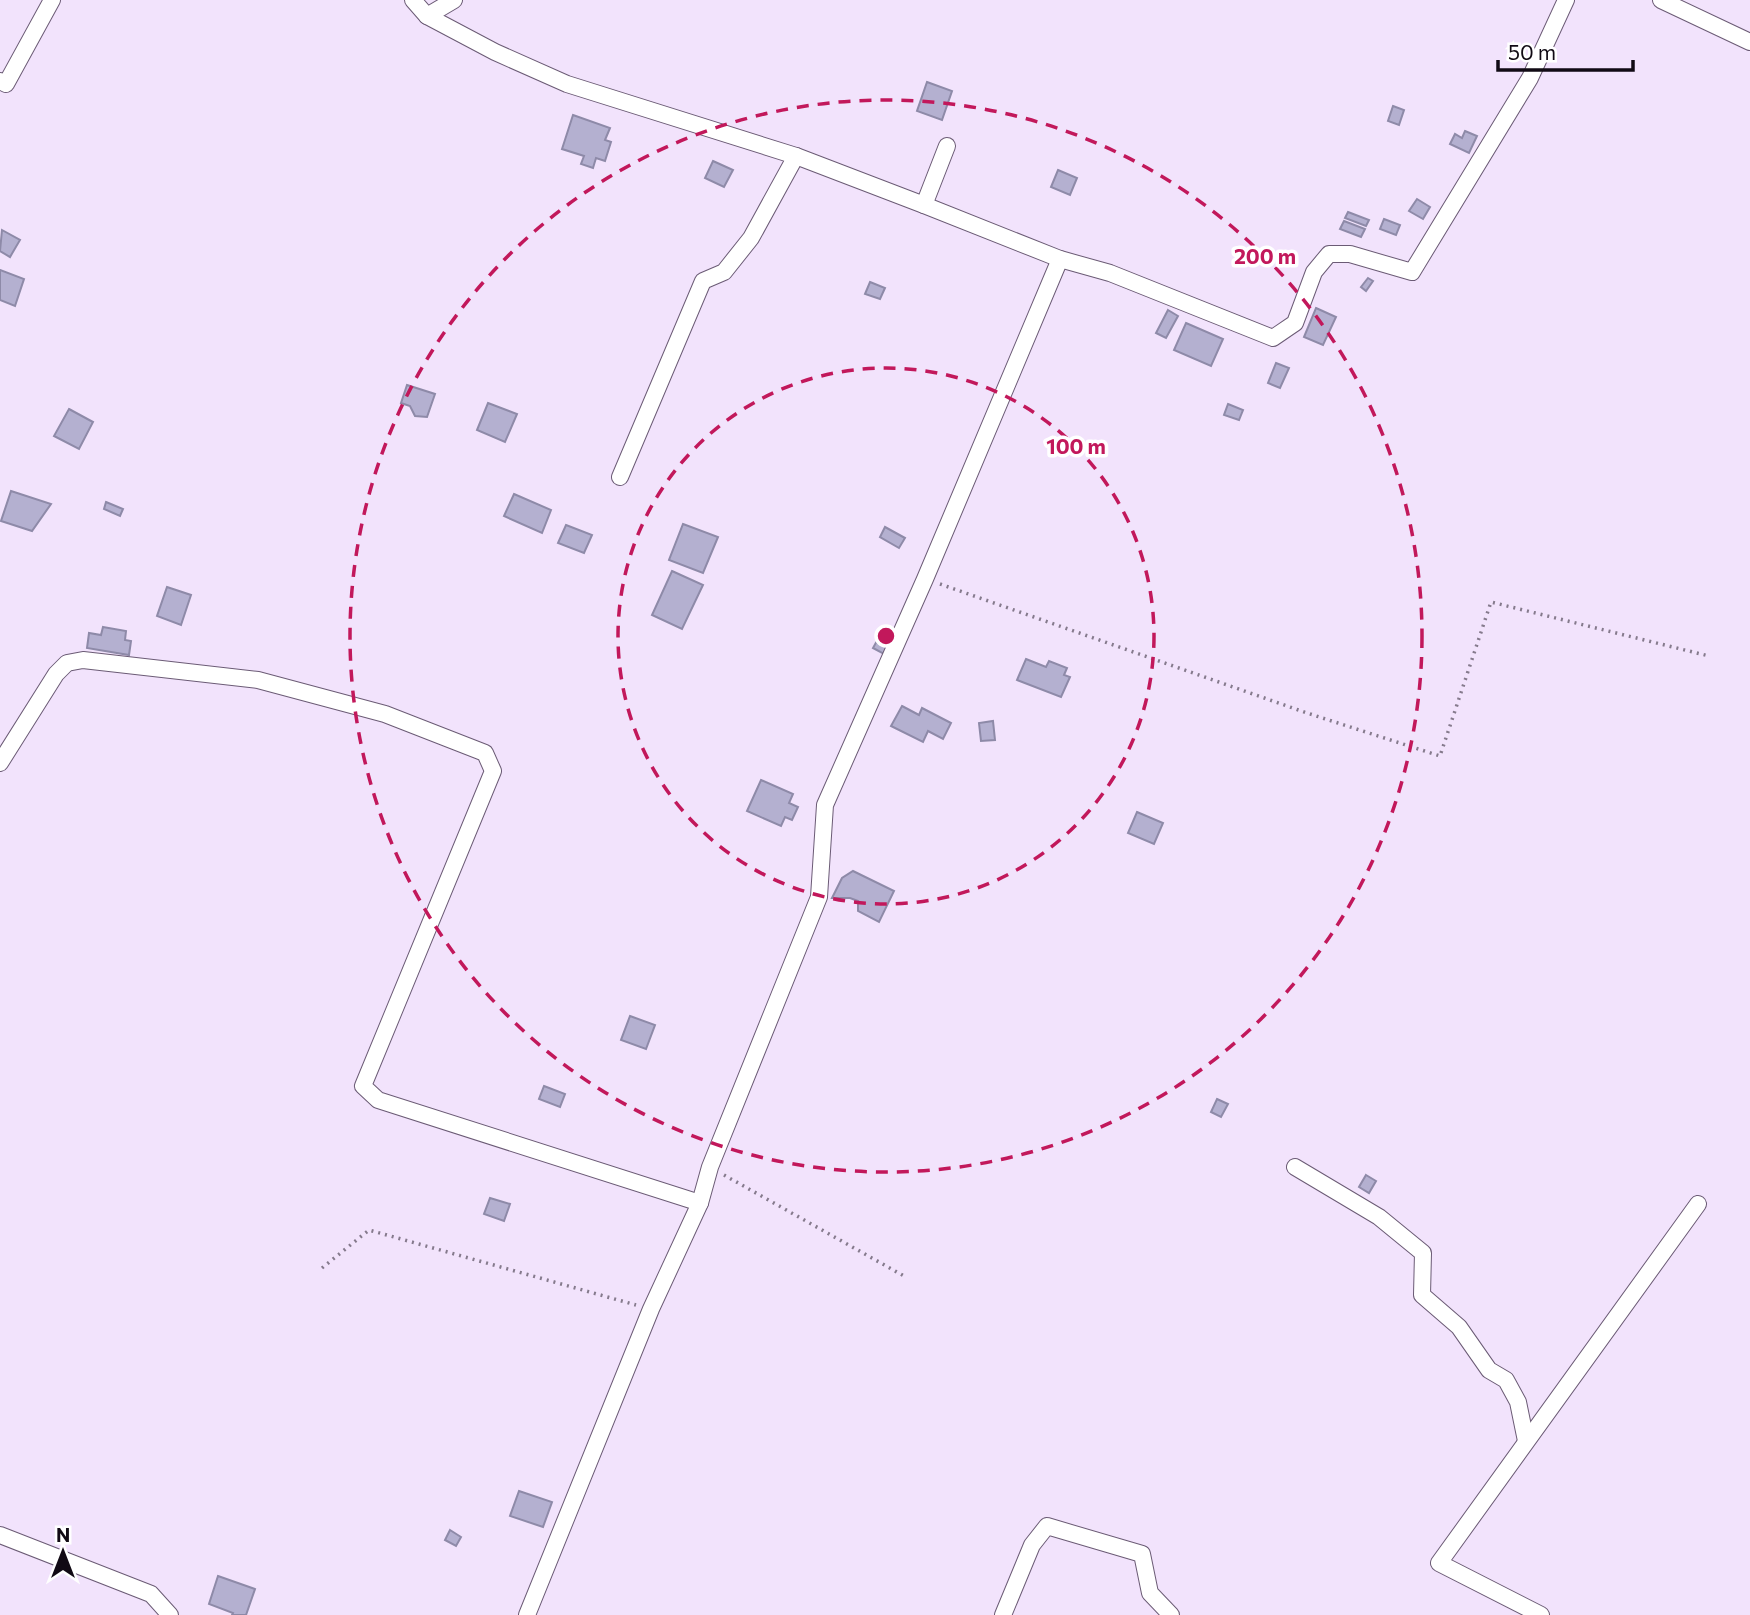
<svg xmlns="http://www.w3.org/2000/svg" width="1750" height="1615" font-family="Commissioner,sans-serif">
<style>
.building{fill:#b4b0d0;stroke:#8e8aa8;stroke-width:2}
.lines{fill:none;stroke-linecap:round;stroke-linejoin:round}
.street-casing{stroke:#6b5b75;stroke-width:18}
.path{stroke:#857a8c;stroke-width:3.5;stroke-dasharray:2 5;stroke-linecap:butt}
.street{stroke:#fff;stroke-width:16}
.ring{fill:none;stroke:#c2185b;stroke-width:3.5;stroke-dasharray:12 9}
.centre{fill:#c2185b;stroke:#fff;stroke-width:3.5}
.ring-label{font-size:21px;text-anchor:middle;font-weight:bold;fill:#c2185b;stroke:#fff;stroke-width:7;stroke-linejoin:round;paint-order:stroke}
</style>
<rect width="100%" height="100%" fill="#f2e3fc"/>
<g class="building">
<polygon points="927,82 952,91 942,120 917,111"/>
<polygon points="1393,106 1404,110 1399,125 1388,121"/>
<polygon points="573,115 610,128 605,140 611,142 605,161 596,158 593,168 581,164 584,156 562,149"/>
<polygon points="1465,131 1477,136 1469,153 1450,144 1455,134 1462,138"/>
<polygon points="713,161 733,170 724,187 705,178"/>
<polygon points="1058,170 1077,178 1070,195 1051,187"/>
<polygon points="1417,199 1430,207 1423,219 1409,211"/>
<polygon points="1348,212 1369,220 1366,226 1345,218"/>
<polygon points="1384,219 1400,225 1396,235 1380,229"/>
<polygon points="1344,221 1365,229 1361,237 1340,229"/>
<polygon points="2,230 20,240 10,257 0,251"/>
<polygon points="0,270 24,279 15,306 0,300"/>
<polygon points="1368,278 1373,281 1366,291 1361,287"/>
<polygon points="870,282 885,288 880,299 865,294"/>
<polygon points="1316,308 1336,317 1323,345 1304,337"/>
<polygon points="1168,310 1178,316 1166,338 1156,333"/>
<polygon points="1186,323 1223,339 1211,366 1174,350"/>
<polygon points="1276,363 1289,368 1280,388 1268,383"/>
<polygon points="407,385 435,394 427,417 415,416 410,406 401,403"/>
<polygon points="488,403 517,414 505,442 477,430"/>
<polygon points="1228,404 1243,410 1239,420 1224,415"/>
<polygon points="69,409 93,422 79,449 54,436"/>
<polygon points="11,491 51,504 32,531 1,521"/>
<polygon points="514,494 551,510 542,533 504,516"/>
<polygon points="106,502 123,509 120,516 104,509"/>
<polygon points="683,524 718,537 703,573 669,560"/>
<polygon points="566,525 592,535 584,553 558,543"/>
<polygon points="885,527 905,538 899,548 880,537"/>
<polygon points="672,571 703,585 682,629 652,615"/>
<polygon points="167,587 191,595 181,625 157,616"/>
<polygon points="103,627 126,631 125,640 131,641 129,655 87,648 89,633 101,635"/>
<polygon points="879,637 890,643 884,654 873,648"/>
<polygon points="1026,659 1046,667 1049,661 1067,668 1064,675 1070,677 1061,697 1017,680"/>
<polygon points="902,706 919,715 922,708 951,723 943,739 928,731 923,742 891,726"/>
<polygon points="993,721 995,740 981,741 979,723"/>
<polygon points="761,780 793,794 789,803 798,807 792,820 785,817 781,826 747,811"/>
<polygon points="1137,812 1163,823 1154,844 1128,833"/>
<polygon points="853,871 894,891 879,922 858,911 858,901 850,898 832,898 842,878"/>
<polygon points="630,1016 655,1025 646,1049 621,1040"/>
<polygon points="544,1086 565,1094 560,1107 539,1099"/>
<polygon points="1217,1099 1228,1104 1221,1117 1211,1112"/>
<polygon points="1366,1175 1376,1181 1369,1193 1359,1187"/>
<polygon points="490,1198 510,1204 504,1221 484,1214"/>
<polygon points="519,1491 552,1502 543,1527 510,1516"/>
<polygon points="450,1530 461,1537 456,1546 445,1540"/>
<polygon points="218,1576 255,1589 246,1615 232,1615 233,1613 209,1604"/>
</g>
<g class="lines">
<g class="street-casing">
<g id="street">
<polyline points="413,0 427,16 454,0"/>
<polyline points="1661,0 1750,42"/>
<polyline points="427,16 495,52 567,84 796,156 924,205 1060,259 1110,273 1273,338 1295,323 1314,272 1329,254 1350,254 1412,272 1530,78 1566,0"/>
<polyline points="0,81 6,84 52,0"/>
<polyline points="924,205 947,146"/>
<polyline points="620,477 703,281 724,272 751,238 796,156"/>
<polyline points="0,763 56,674 67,663 83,660 258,680 385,714 485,753 493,771 363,1086 378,1100 700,1203"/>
<polyline points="1295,1167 1379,1217 1423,1253 1422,1295 1459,1327 1489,1370 1506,1380 1518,1402 1526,1441"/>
<polyline points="0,1535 151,1594 170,1615"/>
<polyline points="527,1615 651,1309 700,1203 710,1167 819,897 825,805 925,579 1060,259"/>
<polyline points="1003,1615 1032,1545 1047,1526 1142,1554 1150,1593 1171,1615"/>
<polyline points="1541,1615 1439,1563 1698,1204"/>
</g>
</g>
<g class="path">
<polyline points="940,584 1307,713 1440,756 1491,602 1709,656"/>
<polyline points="724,1175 904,1276"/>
<polyline points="322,1268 369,1230 636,1305"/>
</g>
<use href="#street" class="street"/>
</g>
<g class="ring">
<circle cx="886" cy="636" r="268"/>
<circle cx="886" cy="636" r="536"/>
</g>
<circle cx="886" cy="636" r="10" class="centre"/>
<g class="ring-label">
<text x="1265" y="264">200 m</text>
<text x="1076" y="454">100 m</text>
</g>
<g transform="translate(63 1552)" stroke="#ffffff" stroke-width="5" paint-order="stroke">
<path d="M0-5L12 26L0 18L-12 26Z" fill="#110a14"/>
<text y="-10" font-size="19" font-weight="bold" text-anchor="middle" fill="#110a14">N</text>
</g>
<path d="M1498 60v10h135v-10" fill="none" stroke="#110a14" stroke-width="3.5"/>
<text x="1508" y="60" font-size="21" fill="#110a14" stroke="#ffffff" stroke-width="5" paint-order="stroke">50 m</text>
</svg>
